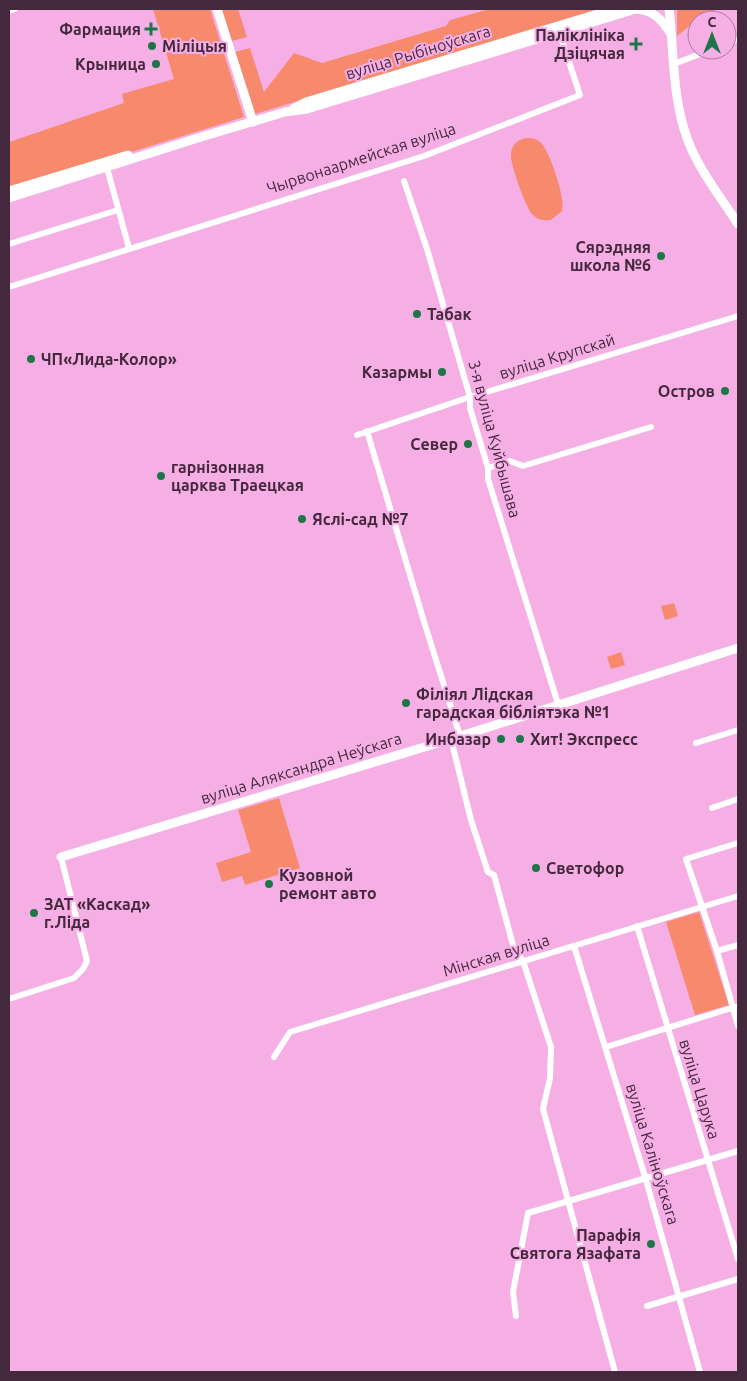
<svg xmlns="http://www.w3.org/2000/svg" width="747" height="1381" font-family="Ubuntu,sans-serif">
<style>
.green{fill:#f78a6c}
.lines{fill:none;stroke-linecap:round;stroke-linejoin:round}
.street{stroke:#fff;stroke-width:6}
.secondary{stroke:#fff;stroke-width:9}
.poi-dot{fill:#1e7549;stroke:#f6afe4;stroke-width:2}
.labels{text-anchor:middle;stroke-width:4;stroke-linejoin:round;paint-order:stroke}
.poi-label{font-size:16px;font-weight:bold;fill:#44283d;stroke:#f6afe4;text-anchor:start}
.street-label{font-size:16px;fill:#44283d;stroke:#f6afe4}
</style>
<rect width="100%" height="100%" fill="#f6afe4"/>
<g class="green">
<polygon points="153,9 210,9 244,117 9,190 9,142 124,103 122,94 174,79"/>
<polygon points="222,9 238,9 247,37 232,41"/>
<polygon points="490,9 602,9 255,114 235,52 250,48 264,92 294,53 322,63 446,26 450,20"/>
<polygon points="677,9 717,9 697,20 677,36"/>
<path d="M527,138C533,138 538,139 542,144C550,153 566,199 562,211L551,220C545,221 538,220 533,215C526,209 509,161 511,153C512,144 519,139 527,138Z"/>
<polygon points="674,603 678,616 665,620 661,606"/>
<polygon points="621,652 625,665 611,669 607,657"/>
<polygon points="279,798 300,868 245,885 242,876 222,882 216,863 251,852 238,810"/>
<polygon points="699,912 729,1005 695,1015 666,922"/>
</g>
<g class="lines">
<g class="street">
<polyline points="9,11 15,9"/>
<polyline points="727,43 738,39"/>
<polyline points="674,64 710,50"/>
<polyline points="107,168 129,248"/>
<polyline points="404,181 427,249 470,397 470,408 488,468 488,479 558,704"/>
<polyline points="9,244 118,210"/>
<polyline points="9,287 424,156 580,95 559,32"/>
<polyline points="367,431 425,625 460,736"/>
<polyline points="357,435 470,397 738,316"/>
<polyline points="488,468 510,461 523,466 651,427"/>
<polyline points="451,739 471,820 488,872 494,875 513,945 523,961 551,1047 550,1078 543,1109 615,1372"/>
<polyline points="696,743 738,730"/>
<polyline points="712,808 738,799"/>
<polyline points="738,843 686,859 717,951 738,1026"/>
<polyline points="637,926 738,1259"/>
<polyline points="574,946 646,1180 700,1372"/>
<polyline points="717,951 738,945"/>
<polyline points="9,999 74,978 83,969 87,961 61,857"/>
<polyline points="606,1047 738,1006"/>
<polyline points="274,1057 290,1032 738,896"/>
<polyline points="647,1306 738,1279"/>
<polyline points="516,1316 513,1292 528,1213 738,1151"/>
</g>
<g class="secondary">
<polyline points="217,9 253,122"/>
<path d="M634,9C653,10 661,18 671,34"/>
<path d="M669,9C674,51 672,97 687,138C698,169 720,196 738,224"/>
<polyline points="294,108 306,102 611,10"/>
<polyline points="9,191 128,155"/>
<polyline points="9,198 201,137 285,112 307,109 636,9"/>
<polyline points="61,857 451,739 738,648"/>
</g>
</g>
<g class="poi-dot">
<path d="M148.5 21.5h5v5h5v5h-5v5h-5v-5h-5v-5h5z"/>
<path d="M633.5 36.5h5v5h5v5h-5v5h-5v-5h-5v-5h5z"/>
<circle cx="152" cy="46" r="5"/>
<circle cx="156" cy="64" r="5"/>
<circle cx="661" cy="256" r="5"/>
<circle cx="417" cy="314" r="5"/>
<circle cx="31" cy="359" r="5"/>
<circle cx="442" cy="372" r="5"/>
<circle cx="725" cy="391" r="5"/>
<circle cx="468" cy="444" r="5"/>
<circle cx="161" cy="476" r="5"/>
<circle cx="302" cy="519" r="5"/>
<circle cx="406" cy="703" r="5"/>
<circle cx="501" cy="739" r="5"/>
<circle cx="520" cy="739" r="5"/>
<circle cx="536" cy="868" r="5"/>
<circle cx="269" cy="884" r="5"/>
<circle cx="34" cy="913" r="5"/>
<circle cx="651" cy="1244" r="5"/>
</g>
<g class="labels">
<g class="poi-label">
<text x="141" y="35" text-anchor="end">Фармация</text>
<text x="625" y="41" text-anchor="end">Паліклініка<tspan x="625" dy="18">Дзіцячая</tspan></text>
<text x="162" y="52">Міліцыя</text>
<text x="146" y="70" text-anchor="end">Крыница</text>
<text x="651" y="253" text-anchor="end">Сярэдняя<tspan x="651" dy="18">школа №6</tspan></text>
<text x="427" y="320">Табак</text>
<text x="41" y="365">ЧП«Лида-Колор»</text>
<text x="432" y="378" text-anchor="end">Казармы</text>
<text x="715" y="397" text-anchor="end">Остров</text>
<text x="458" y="450" text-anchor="end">Север</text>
<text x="171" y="473">гарнізонная<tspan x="171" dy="18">царква Траецкая</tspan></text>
<text x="312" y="525">Яслі-сад №7</text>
<text x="416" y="700">Філіял Лідская<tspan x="416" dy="18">гарадская бібліятэка №1</tspan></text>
<text x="491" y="745" text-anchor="end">Инбазар</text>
<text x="530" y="745">Хит! Экспресс</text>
<text x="546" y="874">Светофор</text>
<text x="279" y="881">Кузовной<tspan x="279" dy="18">ремонт авто</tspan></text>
<text x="44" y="910">ЗАТ «Каскад»<tspan x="44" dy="18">г.Ліда</tspan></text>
<text x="641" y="1241" text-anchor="end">Парафія<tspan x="641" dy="18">Святога Язафата</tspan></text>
</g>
<g class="street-label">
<text transform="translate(418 52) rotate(-17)" y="6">вуліца Рыбіноўскага</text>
<text transform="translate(361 158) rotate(-18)" y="6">Чырвонаармейская вуліца</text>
<text transform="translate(557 356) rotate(-17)" y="6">вуліца Крупскай</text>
<text transform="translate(495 439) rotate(75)" y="6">3-я вуліца Куйбышава</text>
<text transform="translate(301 768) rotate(-17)" y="6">вуліца Аляксандра Неўскага</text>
<text transform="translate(496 955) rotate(-17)" y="6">Мінская вуліца</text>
<text transform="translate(700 1089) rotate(73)" y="6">вуліца Царука</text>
<text transform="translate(653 1154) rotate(73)" y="6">вуліца Каліноўскага</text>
</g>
</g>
<rect width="747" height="1381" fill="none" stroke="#44283d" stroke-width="20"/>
<g transform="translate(712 35)"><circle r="24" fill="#f6afe4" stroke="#af79a1"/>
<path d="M0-4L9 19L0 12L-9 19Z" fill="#1e7549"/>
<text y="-8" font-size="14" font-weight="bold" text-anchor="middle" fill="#44283d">С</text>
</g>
</svg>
